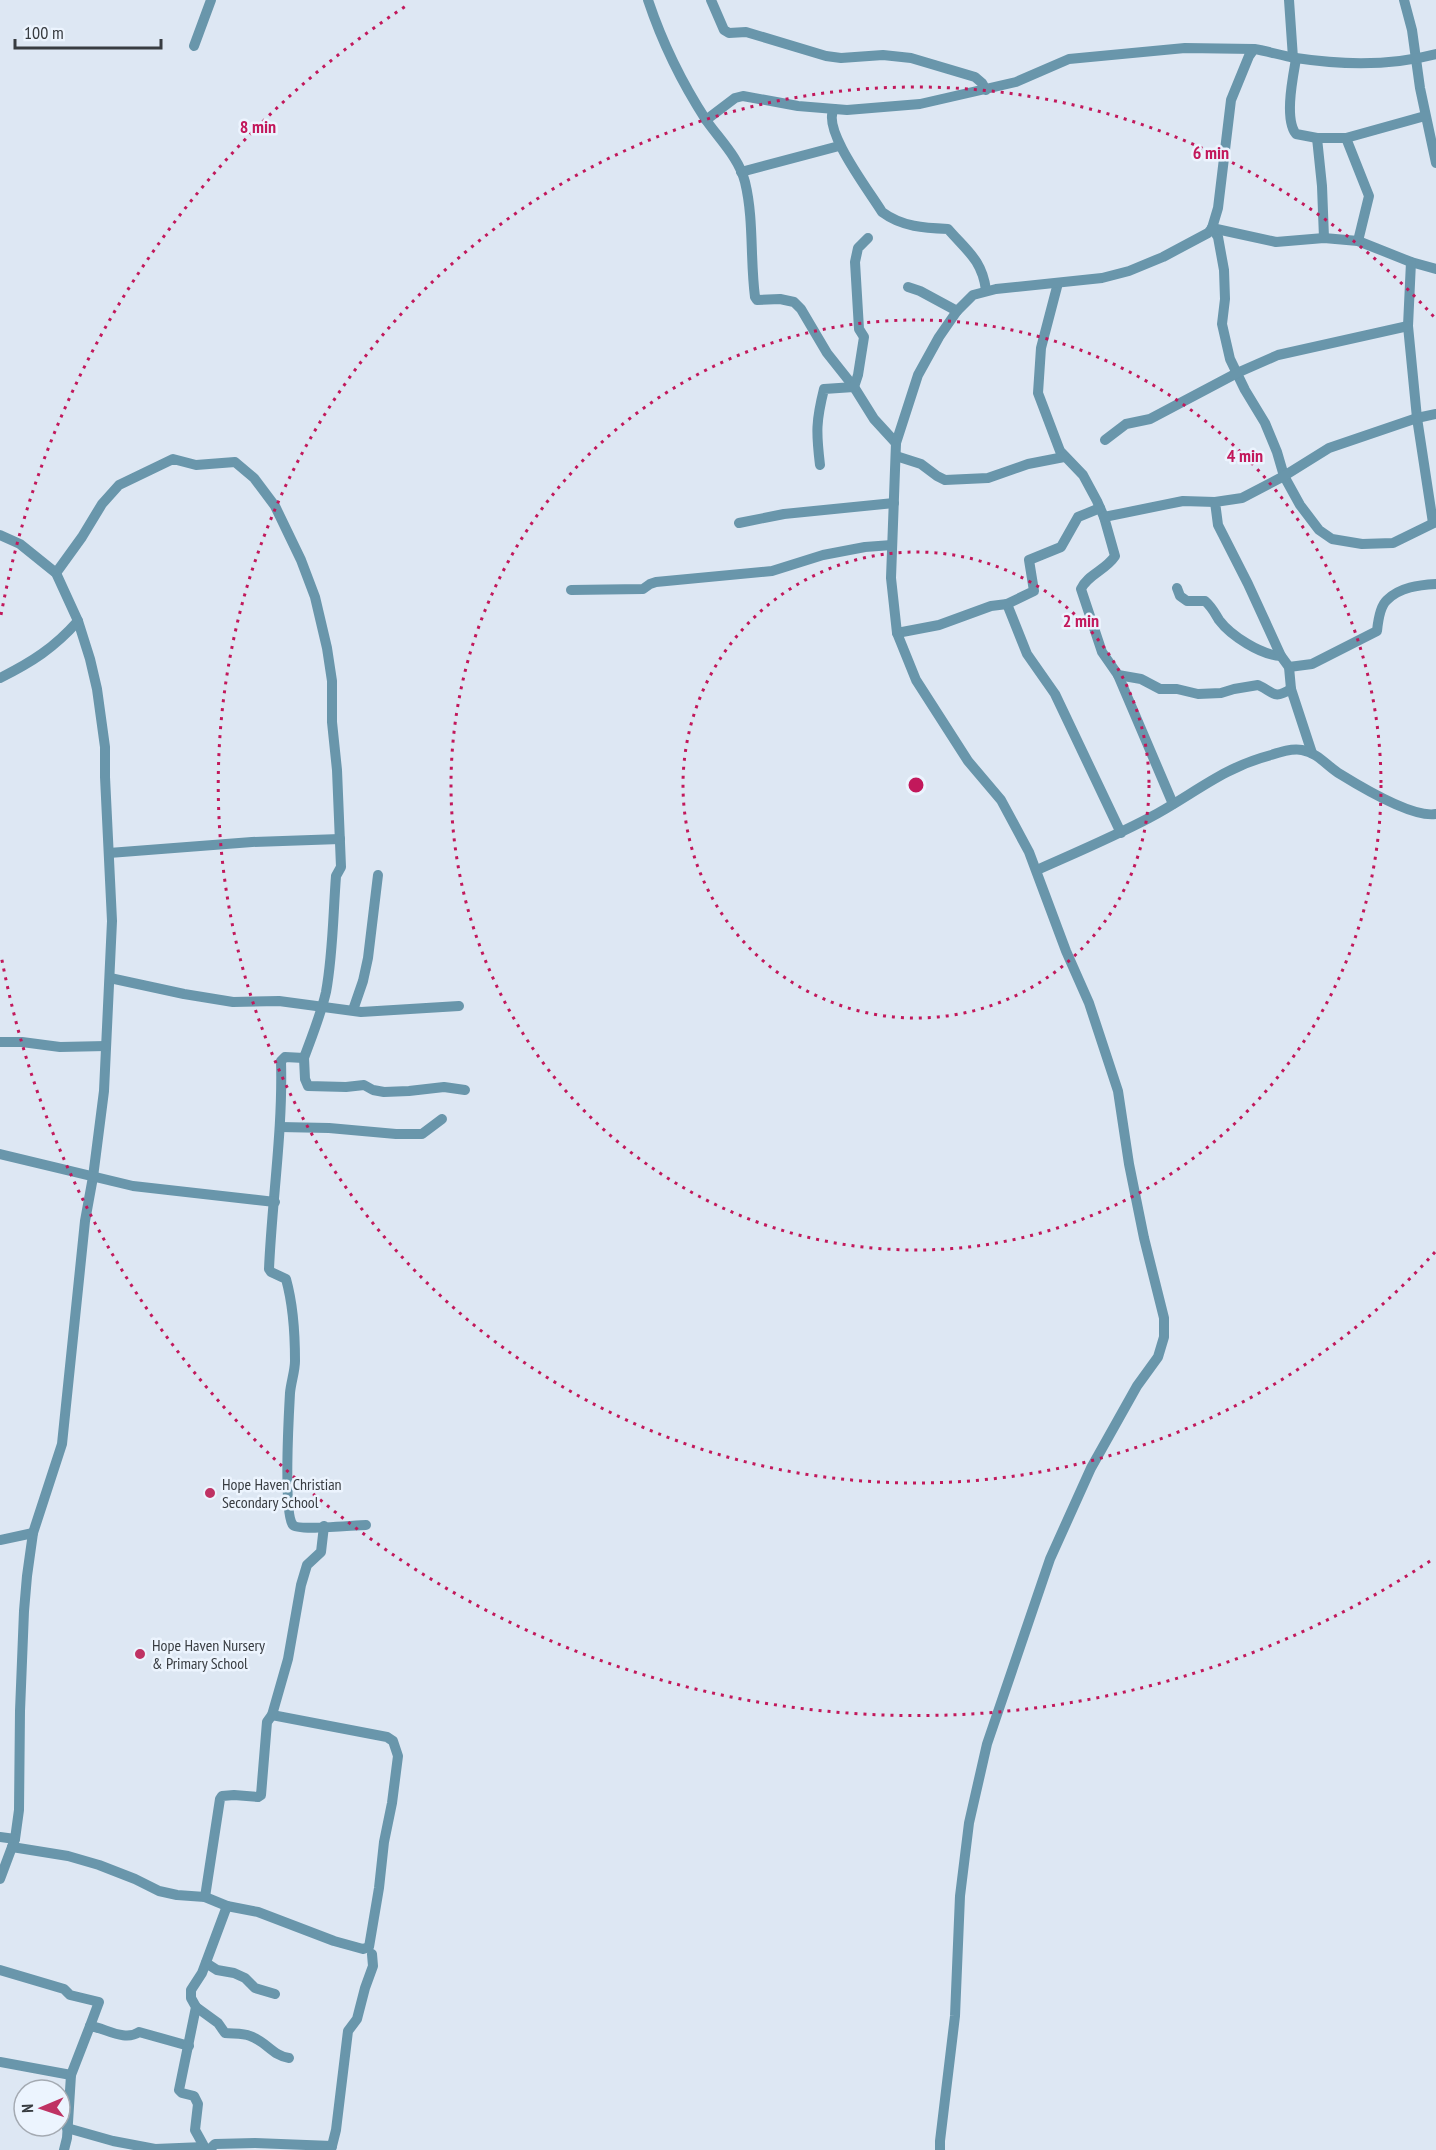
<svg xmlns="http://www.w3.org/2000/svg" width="1436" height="2150" font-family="'PT Sans Narrow',sans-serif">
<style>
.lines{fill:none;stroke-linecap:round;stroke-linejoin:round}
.street{stroke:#6996ab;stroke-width:10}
.ring{fill:none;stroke:#c2185b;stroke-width:3;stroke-dasharray:3 6}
.poi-dot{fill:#bf3263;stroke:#ecf4fe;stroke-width:2}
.labels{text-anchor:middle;stroke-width:5;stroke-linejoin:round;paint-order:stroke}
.poi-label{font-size:16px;fill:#383c41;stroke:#ecf4fe;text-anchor:start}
.centre{fill:#c2185b;stroke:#ecf4fe;stroke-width:3}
.ring-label{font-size:18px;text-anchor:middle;font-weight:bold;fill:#c2185b;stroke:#ecf4fe;stroke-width:5;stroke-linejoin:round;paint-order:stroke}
</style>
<rect width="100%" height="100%" fill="#dde7f3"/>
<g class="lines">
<g class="street">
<path d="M648,0C662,42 682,83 706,120C720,140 739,158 745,182C754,219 750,259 755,297L757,300L780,299L794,302L801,309L827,353L854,387L874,419L896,443"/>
<polyline points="711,0 724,30 729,33 746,32 826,56 841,58 883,55 911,58 975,77 982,83 986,90"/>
<polyline points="1289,0 1293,58"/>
<polyline points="1404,0 1412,30 1420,88 1436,163"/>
<polyline points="194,46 211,0"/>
<path d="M1296,59C1293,77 1284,119 1296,134L1317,138"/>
<path d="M834,109C821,129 870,192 882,212C902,227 925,228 948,229C967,251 982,260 986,290"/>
<polyline points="706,120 735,98 743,96 798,106 847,110 920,104 1016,82 1069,59 1185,48 1254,49"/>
<polyline points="1346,138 1369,196 1358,241"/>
<polyline points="741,172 839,146"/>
<polyline points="1212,228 1218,237 1224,270 1225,299 1222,324 1230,359 1245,390 1265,423 1277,452 1284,476 1300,505 1319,530 1332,539 1362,544 1393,543 1436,522"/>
<polyline points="1212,228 1276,242 1324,238 1358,241 1411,262 1436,269"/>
<polyline points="1324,238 1322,186 1317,138 1346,138 1425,116"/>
<polyline points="1411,262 1408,326 1417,418 1433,523"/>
<path d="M1058,283L1041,348L1038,393L1060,451L1083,475L1097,501L1104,517L1115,556C1106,570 1087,575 1081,589L1102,652L1118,675L1173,804"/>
<polyline points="908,287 920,291 957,311"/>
<polyline points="1105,440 1126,424 1150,419 1237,373 1278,355 1408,326"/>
<polyline points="896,456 921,464 937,476 945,480 988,478 1028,464 1064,457"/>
<path d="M820,465C816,432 816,421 824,389L854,387L858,375L864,337L859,329L855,262L858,248L868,238"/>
<polyline points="1104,517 1183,501 1215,502"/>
<polyline points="739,523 784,514 894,503"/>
<polyline points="0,535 20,544 56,573 78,621 90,659 97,689 105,747 105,777 112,921 104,1091 93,1177 85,1221 62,1444 33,1533 27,1576 24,1611 20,1711 19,1810 15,1839 0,1879"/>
<path d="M56,573L82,537L102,504L119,485L173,459L196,465L235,462L254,478L275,506L301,560L315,597L327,648L332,681V722L337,770L341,867L336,876C333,915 333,954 326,992C321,1014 312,1036 304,1058L285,1057L281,1061C283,1131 272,1199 269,1269L271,1272L286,1279C293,1304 295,1335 295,1361C295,1371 291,1382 290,1393C289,1411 283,1514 293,1525C298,1531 355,1525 366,1525"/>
<path d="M1177,588L1180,596L1187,601H1205C1212,607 1214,612 1219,620C1231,636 1261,655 1281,656"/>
<polyline points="571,590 643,589 650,584 656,582 772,571 823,555 865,547 892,545"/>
<polyline points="1007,604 1027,654 1055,694 1121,833"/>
<polyline points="897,633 939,625 991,606 1007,604 1034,591 1029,560 1061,547 1078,517 1100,508"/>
<path d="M1289,667L1312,664L1377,631C1378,621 1380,606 1387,600C1400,587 1419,585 1436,584"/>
<path d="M1118,675L1141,679L1160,689H1177L1198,694L1221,693L1234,689L1258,685C1274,692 1273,700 1291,689"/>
<path d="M0,678C32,662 54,648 78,621"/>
<polyline points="1312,753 1291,689 1289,667 1281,656 1248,584 1218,525 1215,502 1242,498 1284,476 1329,448 1417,418 1436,414"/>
<polyline points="109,853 252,842 340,839"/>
<path d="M1037,870C1075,853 1113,837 1149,818C1193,795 1221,768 1271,755C1280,752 1292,748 1302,750C1318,753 1327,766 1340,774C1361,787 1412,818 1436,814"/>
<polyline points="110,978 184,994 233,1002 279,1001 361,1012 459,1006"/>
<polyline points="353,1010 363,981 368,958 378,875"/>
<polyline points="0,1042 22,1042 60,1047 106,1046"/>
<polyline points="304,1058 305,1079 308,1086 346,1087 364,1085 373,1090 384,1092 409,1091 444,1087 465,1090"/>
<polyline points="280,1127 329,1128 396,1134 422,1134 442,1119"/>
<polyline points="0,1154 133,1186 275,1202"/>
<polyline points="0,1540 33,1533"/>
<polyline points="0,1837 15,1839"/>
<polyline points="12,1847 68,1856 99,1865 135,1879 159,1891 177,1895 205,1897 227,1906 258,1912 334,1941 363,1949 369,1947 379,1888 384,1842 392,1803 398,1756 393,1741 387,1737 272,1715"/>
<polyline points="205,1897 220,1799 222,1796 234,1795 258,1797 261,1795 267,1722 272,1715 288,1659 301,1585 307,1565 321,1552 324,1526"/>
<polyline points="206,1963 217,1970 234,1973 245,1978 255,1988 275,1994"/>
<polyline points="0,1970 64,1989 70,1995 99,2002 90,2026"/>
<path d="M196,2007L218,2023L225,2033C233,2034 243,2033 250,2036C266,2041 273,2056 289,2058"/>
<polyline points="0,2062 71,2075"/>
<polyline points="67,2128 113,2141 155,2149 204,2147"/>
<path d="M64,2150L67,2138L71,2075L90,2026C105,2028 125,2042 139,2032L189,2046"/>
<polyline points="206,2150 195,2130 198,2104 194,2096 182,2093 179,2090 196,2007 191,1998 191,1990 202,1973 227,1906"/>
<polyline points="209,2150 215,2144 255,2143 332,2146"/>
<polyline points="331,2150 336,2130 348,2031 357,2019 365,1988 373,1966 372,1954"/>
<path d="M940,2150V2141L955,2016L960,1896L969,1823L987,1744L1050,1559L1091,1468L1137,1386L1158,1357L1164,1337V1318L1144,1238L1129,1164L1118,1091L1089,1003L1066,951L1029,852L1001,800L968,761L916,680L897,633L891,578L896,443L918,375L939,337L957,311L973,295L996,289L1102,278L1129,271L1163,257L1208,233L1212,228L1218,208L1231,100L1249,56L1254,49C1268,51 1282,56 1296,58C1342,65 1391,66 1436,54"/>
</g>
</g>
<g class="ring">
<circle cx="916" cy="785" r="233"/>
<circle cx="916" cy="785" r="465"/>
<path d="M1435 1252A698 698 0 1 1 1435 318"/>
<path d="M1430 1561A931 931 0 0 1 1 955M1 615A931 931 0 0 1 409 4"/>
</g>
<g class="poi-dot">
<circle cx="210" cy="1493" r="6"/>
<circle cx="140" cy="1654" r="6"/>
</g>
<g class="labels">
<g class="poi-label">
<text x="222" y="1490">Hope Haven Christian<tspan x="222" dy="18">Secondary School</tspan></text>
<text x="152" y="1651">Hope Haven Nursery<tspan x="152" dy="18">&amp; Primary School</tspan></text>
</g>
</g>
<circle cx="916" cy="785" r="9" class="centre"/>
<g class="ring-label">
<text x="258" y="133">8 min</text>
<text x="1211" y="159">6 min</text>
<text x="1245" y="462">4 min</text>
<text x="1081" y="627">2 min</text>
</g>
<g transform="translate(42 2108) rotate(268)"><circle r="28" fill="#ecf4fe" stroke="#a4aab2" stroke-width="1.5"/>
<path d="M0-4.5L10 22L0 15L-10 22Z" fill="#bf3263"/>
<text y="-9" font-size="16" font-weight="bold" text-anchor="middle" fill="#383c41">N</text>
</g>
<path d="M15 39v9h146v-9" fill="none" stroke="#383c41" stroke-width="3"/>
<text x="24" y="39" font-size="18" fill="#383c41" stroke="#ecf4fe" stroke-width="4.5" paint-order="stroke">100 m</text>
</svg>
